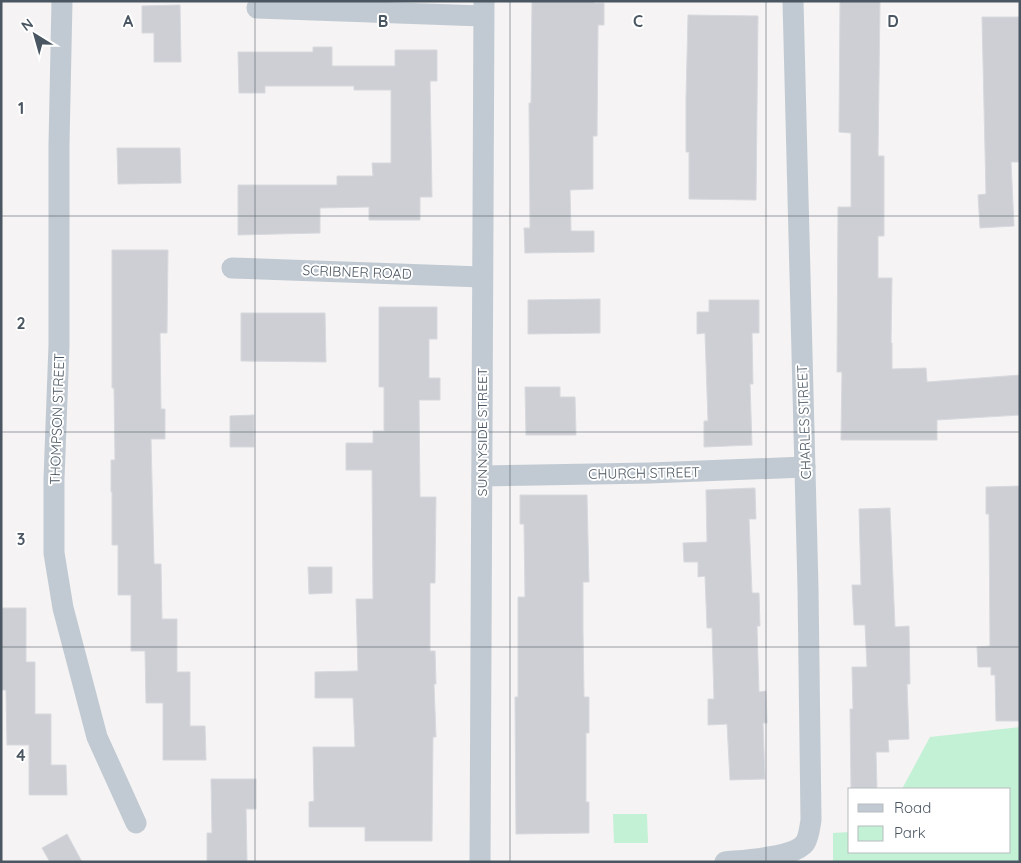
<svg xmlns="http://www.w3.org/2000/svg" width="1021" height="863" font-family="Quicksand,sans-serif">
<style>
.green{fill:#c3f1d5}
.building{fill:#cdcfd5;stroke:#d7d9de}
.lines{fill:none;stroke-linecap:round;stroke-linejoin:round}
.street{stroke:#c1cad2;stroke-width:21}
.grid{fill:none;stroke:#4a5661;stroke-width:1;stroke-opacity:0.55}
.labels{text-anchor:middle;stroke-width:4;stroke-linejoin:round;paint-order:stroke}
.street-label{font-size:14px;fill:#4a5661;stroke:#fff}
.grid-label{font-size:16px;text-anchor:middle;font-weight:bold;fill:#4a5661;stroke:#fff;stroke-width:4;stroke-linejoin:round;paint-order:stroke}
</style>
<rect width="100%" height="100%" fill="#f5f3f3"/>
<g class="green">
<polygon points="1020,727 1020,862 833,862 833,833 850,832 850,852 1010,852 1010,789 902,789 930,737"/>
<polygon points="613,814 647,814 648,843 614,843"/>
</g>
<g class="building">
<polygon points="532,1 594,1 594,3 604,3 604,25 598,25 597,136 593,136 593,189 570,190 571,231 594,231 594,252 525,253 524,228 530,228 529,103 531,103"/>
<polygon points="840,1 880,1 878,156 884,156 884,236 878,236 878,278 892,278 891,343 892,343 892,369 926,368 927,382 1020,375 1020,415 937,420 937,440 841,440 842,372 837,372 838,207 851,207 851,133 839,132"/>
<polygon points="180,5 181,62 154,62 154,33 142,33 142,6"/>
<polygon points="688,15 758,16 756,200 689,199 689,152 686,152 686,99"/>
<polygon points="982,17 1020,17 1020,162 1011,162 1014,226 980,228 978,195 986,194"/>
<polygon points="313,47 332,47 332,66 395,66 395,50 437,50 437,81 430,81 432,197 420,197 420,220 369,220 369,207 320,208 320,233 238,235 238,185 337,185 337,176 373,176 372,163 391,163 391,90 354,90 354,86 265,86 265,93 239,93 238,52 313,52"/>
<polygon points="117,148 180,148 181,183 118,184"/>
<polygon points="112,250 168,250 167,333 160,333 161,409 165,409 165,439 151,439 154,564 161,564 162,619 177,619 177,672 190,672 190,726 205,726 206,760 163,760 163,703 146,703 145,651 131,651 131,595 118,595 118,545 112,545 112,492 111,492 111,460 115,460 114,388 112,388"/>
<polygon points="600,299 600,333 528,334 528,300"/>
<polygon points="709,300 759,300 759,333 752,333 753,384 750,384 752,445 704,447 704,421 708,421 705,333 697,334 697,312 709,312"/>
<polygon points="379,307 437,307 437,339 429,339 429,378 440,378 440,400 419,400 420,497 436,497 435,583 430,583 430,651 435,651 436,684 434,684 436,737 433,737 432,841 365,841 365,827 309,827 309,802 314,801 313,747 355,747 353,698 315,698 315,672 358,671 356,599 373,599 372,470 346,470 346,443 373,443 373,431 384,431 384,387 379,387"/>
<polygon points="241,313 325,313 326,362 241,361"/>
<polygon points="525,387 560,387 560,397 575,397 576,435 526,435"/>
<polygon points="254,415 254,447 230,447 230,416"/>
<polygon points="1020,486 1020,721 996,721 995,675 991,675 991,667 978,667 977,647 990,646 989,514 986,514 986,487"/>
<polygon points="755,488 756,519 749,519 752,593 759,593 760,626 757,626 759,692 766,691 767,723 763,723 765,779 730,780 727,724 708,725 708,699 714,699 712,628 707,628 705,576 698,577 698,562 684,562 683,543 707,542 706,490"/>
<polygon points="520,495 587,495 589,582 583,582 583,631 584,697 589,697 589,733 586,733 586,802 589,802 589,833 516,834 515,697 518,697 518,597 525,597 524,524 520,524"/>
<polygon points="890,508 895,627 909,626 910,684 907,684 909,739 888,740 889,752 876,752 877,789 851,789 850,709 853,709 852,667 867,667 865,625 854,625 852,585 861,585 859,509"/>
<polygon points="308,567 332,567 332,593 309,594"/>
<polygon points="1,608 26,608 26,662 35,662 35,714 51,714 51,765 66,765 67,795 29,795 29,745 7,745 6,690 1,690"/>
<polygon points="211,779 256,779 256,809 246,809 247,862 207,862 207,833 212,833"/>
<polygon points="67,834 82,862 50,862 42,848"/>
</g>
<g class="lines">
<g class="street">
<polyline points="62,1 59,144 59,345 54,479 54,553 63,608 97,737 136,823"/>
<polyline points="257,8 483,16"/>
<polyline points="232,268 482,277"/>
<polyline points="482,476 650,473 805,467"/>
<polyline points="480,862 484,1"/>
<path d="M725,862C743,860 794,858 805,843C809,837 810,826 811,820L808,588L793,1"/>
</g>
</g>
<path class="grid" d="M255,1V862M510,1V862M766,1V862M1,216H1020M1,432H1020M1,647H1020"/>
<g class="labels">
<g class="street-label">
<text transform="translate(357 272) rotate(2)" y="5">SCRIBNER ROAD</text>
<text transform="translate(57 419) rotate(-88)" y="5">THOMPSON STREET</text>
<text transform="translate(804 422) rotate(-92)" y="5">CHARLES STREET</text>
<text transform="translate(482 432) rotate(-90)" y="5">SUNNYSIDE STREET</text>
<text transform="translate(644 473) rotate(-1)" y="5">CHURCH STREET</text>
</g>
</g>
<g class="grid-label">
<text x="128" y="27">A</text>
<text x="383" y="27">B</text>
<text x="638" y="27">C</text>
<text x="893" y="27">D</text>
<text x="21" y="114">1</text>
<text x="21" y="329">2</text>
<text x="21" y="545">3</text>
<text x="21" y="761">4</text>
</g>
<rect width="1021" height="863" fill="none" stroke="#4a5661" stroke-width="5"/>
<rect x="848" y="788" width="162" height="65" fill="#ffffff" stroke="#b7bbc0"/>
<rect x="858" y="804" width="25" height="8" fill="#c1cad2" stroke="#b7bbc0"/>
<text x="894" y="813" font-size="15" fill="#4a5661">Road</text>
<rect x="858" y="826" width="25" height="15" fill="#c3f1d5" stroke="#b7bbc0"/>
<text x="894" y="838" font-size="15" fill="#4a5661">Park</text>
<g transform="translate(35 35) rotate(323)" stroke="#ffffff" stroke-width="4" paint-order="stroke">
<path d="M0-4L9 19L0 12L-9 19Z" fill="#4a5661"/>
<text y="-8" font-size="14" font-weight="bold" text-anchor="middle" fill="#4a5661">N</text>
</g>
</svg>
